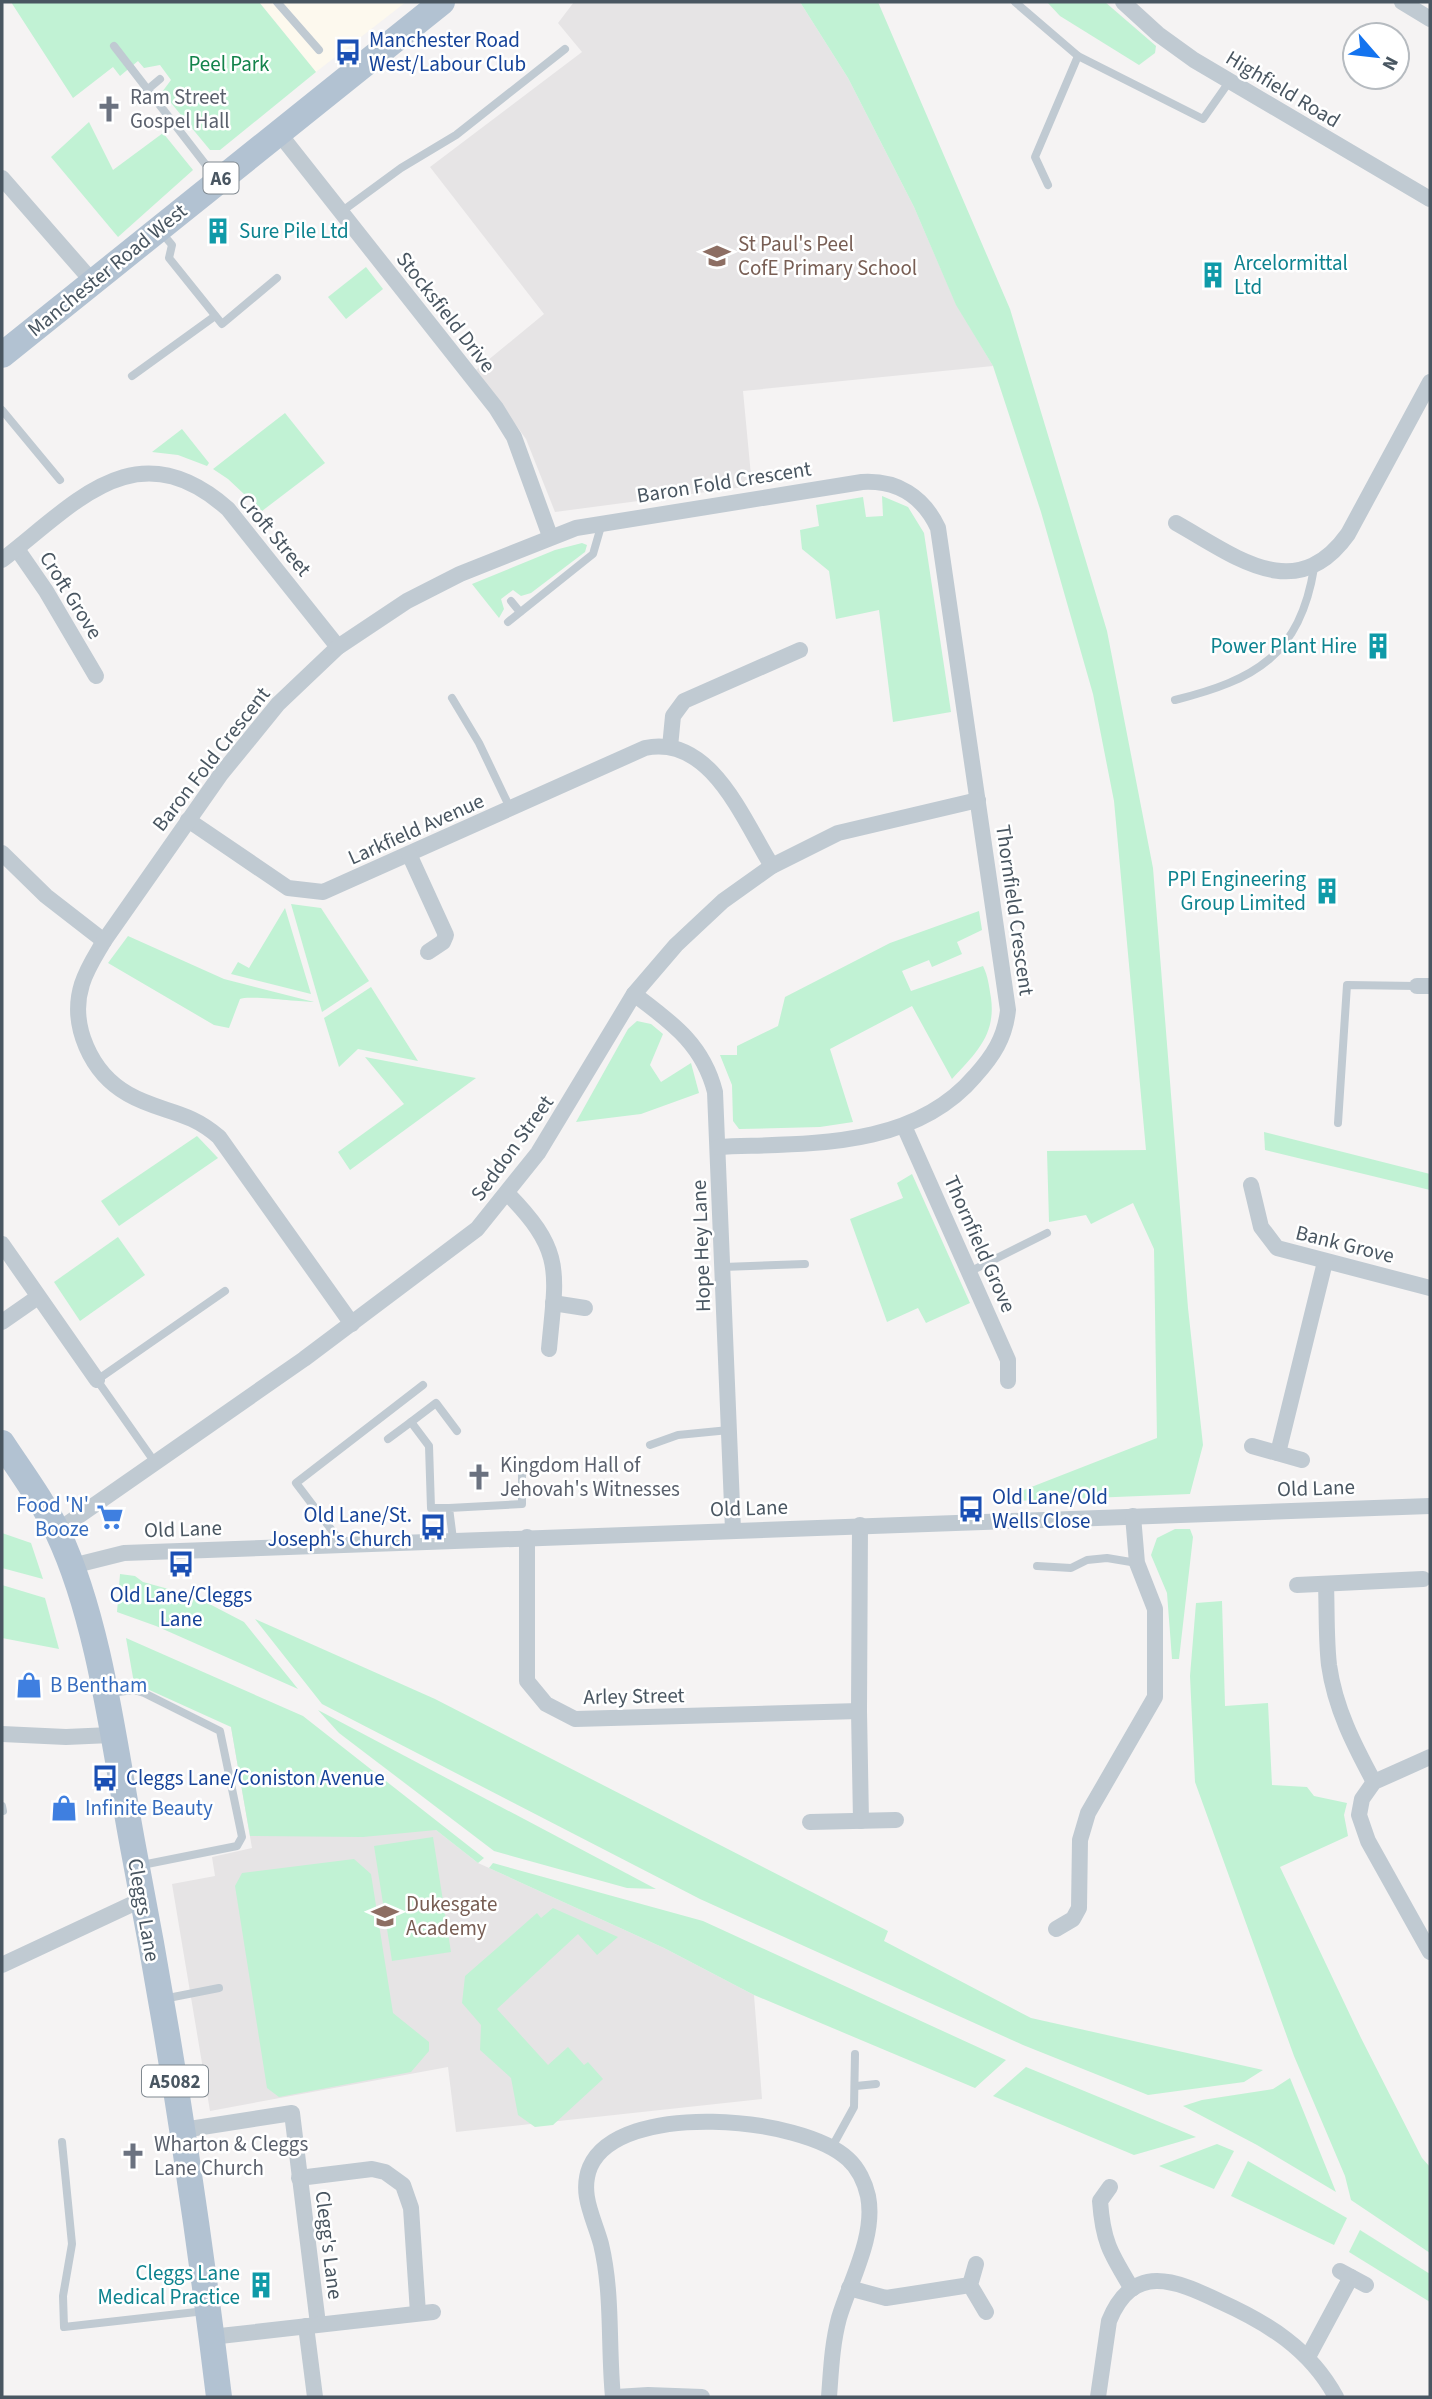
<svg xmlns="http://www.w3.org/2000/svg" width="1432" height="2399" font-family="'Source Sans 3',sans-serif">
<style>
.commercial{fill:#fdf9ee}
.education{fill:#e6e4e5}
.green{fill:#c1f2d4}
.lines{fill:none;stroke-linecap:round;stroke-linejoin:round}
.service{stroke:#c0cad2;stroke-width:8}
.minor{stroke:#c0cad2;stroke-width:16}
.primary{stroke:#b2c2d2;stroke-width:26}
.labels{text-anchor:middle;stroke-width:5;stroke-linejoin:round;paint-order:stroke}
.shield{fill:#fff;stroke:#808990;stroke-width:2}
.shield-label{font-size:19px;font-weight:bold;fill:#495661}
.transit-label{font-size:21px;fill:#164399;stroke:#fff;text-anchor:start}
.park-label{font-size:21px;fill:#13834b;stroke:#fff}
.street-label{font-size:21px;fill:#495661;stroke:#fff}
.worship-label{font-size:21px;fill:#5b616d;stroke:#fff;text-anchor:start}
.culture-label{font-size:21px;fill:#0d838f;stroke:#fff;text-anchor:end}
.education-label{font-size:21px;fill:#785e54;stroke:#fff;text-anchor:start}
.shop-label{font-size:21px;fill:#366cbe;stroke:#fff;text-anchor:start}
</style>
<rect width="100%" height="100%" fill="#f5f3f3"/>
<polygon class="commercial" points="259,2 406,2 316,72"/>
<g class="education">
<polygon points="574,2 800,2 848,78 914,207 956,304 993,366 743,391 752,486 555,512 526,439 476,370 544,314 430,167 582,52 558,23"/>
<polygon points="231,1727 436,1830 478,1863 664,1948 754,1995 762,2099 456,2132 448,2067 210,2111 172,1884 215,1876 212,1857 252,1848"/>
</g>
<g class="green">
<polygon points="11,2 259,2 316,72 220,150 210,150 162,92 171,80 160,65 144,68 138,61 120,76 113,67 73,98"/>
<polygon points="800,2 878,2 1010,309 1107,631 1153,868 1188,1308 1203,1445 1190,1494 993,1502 1157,1438 1154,1249 1133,1203 1091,1224 1086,1215 1049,1222 1047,1151 1146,1150 1114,801 1093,694 1041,512 993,366 956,305 914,207 848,78"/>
<polygon points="1047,2 1105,2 1156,46 1155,53 1139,65 1060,16"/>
<polygon points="89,122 113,170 163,133 193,170 118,237 51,157"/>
<polygon points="366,267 383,289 346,319 328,297"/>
<polygon points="285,413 325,463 262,511 228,479 213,469"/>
<polygon points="182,429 209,463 207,466 178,455 152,452"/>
<polygon points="882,496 908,507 924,533 951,712 893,722 879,610 836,619 829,571 802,549 800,530 819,526 816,505 863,497 866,517 883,516"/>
<polygon points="582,543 587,545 585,552 531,593 521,596 513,590 501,599 504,609 499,618 472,584 555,550"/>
<polygon points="291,904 321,908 369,981 322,1012"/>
<polygon points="285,908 311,994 231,974 238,962 249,968"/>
<path d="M979,911L982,930L957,942L962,954L932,967L929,960L902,971L911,991L983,966C988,976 989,986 991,998C996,1035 976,1053 952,1079L912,1006L830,1049L853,1122L820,1127L739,1129L733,1121L732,1085L720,1055H737V1046L778,1026L785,997L890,943Z"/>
<path d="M128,936L224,979L314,1002C299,1002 248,995 240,999L229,1028L214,1025L108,963Z"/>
<polygon points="371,987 418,1061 358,1049 339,1067 324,1018"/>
<polygon points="637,1021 651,1024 663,1034 650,1065 661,1082 691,1063 699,1093 641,1114 576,1122 628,1029"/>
<polygon points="365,1057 476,1078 350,1170 338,1152 404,1104"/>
<polygon points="1264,1132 1430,1174 1430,1190 1265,1150"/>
<polygon points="197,1136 218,1158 119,1226 101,1201"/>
<polygon points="912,1174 970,1303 926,1323 918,1308 887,1322 850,1219 903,1198 897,1183"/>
<polygon points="118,1237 145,1275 80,1321 54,1282"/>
<polygon points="1175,1529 1190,1529 1193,1537 1179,1659 1172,1659 1167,1593 1151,1555 1157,1538"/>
<polygon points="2,1533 31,1543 43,1579 2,1568"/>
<polygon points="120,1574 135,1576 143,1582 194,1596 244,1622 298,1689 156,1626 117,1612"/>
<polygon points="2,1585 45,1598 59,1649 2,1638"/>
<polygon points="1222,1601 1225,1706 1268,1703 1272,1785 1307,1787 1314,1796 1347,1803 1344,1815 1348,1836 1280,1867 1361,2038 1422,2158 1430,2167 1430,2253 1351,2200 1345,2176 1294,2056 1195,1782 1190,1676 1196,1603"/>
<polygon points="255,1619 435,1699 888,1931 884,1941 1031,2018 1263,2070 1244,2082 1148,2095 1023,2045 700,1899 322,1704"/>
<polygon points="126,1638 303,1716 484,1858 478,1863 436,1830 363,1837 250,1836 231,1727 134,1683"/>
<polygon points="318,1710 656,1889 627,1888 494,1851 339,1733"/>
<polygon points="433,1837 451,1952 392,1961 374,1846"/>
<polygon points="354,1859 371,1874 393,2013 429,2042 429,2051 411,2072 279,2097 267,2088 235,1886 242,1873"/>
<polygon points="493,1863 703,1921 1006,2060 975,2088 754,1995 664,1948 489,1868"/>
<polygon points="553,1908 618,1937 597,1955 578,1934 497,2009 548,2065 568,2047 584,2065 588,2062 603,2079 553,2125 535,2127 518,2115 511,2078 480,2050 481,2025 462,2003 465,1976 537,1913 541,1918"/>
<polygon points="1026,2067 1196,2137 1134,2155 993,2096"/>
<polygon points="1290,2078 1336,2192 1257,2145 1183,2106 1202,2100 1273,2089"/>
<polygon points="1217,2144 1234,2151 1214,2189 1159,2166"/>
<polygon points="1248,2161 1347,2218 1334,2245 1231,2196"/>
<polygon points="1360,2230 1430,2274 1430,2302 1349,2252"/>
</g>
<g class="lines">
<g class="service">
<polyline points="277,2 319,50"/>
<polyline points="1015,2 1078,56"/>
<polyline points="114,46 216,178"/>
<polyline points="147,90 160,79"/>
<polyline points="1048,185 1035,157 1078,56 1203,119 1229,82"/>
<polyline points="341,212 401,168 456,135 565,49"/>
<polyline points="162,233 172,245 169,258 222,324 277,278"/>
<polyline points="132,376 215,316"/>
<polyline points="2,410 60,480"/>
<polyline points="511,601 520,612"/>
<polyline points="508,622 593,554 602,523"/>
<polyline points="452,698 479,743 511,810"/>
<path d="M1175,700C1255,680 1300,655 1314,568"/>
<polyline points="1338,1123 1347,985 1417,986"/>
<polyline points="723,1267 805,1264"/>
<polyline points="969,1272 1047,1233"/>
<polyline points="411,1422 436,1403 457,1431"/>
<polyline points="388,1439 411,1422 429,1446 431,1508 449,1508"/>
<polyline points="650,1445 678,1435 729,1430"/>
<polyline points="156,1464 97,1380 225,1291"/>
<polyline points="453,1539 449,1508 522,1504 522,1474"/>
<polyline points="343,1545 296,1483 423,1385"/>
<polyline points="1037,1566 1071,1568 1087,1560 1107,1558 1137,1563"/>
<polyline points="110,1693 134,1690 144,1693 220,1731 242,1837 237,1846 142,1865"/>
<polyline points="2,1806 3,1811"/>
<polyline points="163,1999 219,1988"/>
<polyline points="856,2086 876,2084"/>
<polyline points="62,2142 72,2244 63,2296 64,2327 205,2311"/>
<polyline points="832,2147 854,2107 855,2054"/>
</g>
<g class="minor">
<polyline points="1123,2 1158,34 1194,60 1430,199"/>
<polyline points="1402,2 1430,19"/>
<polyline points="278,132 496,408 514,437 550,536"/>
<polyline points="2,178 92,281"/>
<path d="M1176,523C1235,556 1296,607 1348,534L1430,382"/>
<polyline points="17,549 46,591 96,676"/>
<path d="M2,560C76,503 136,428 228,509L338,647"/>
<polyline points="670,747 673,716 684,701 800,650"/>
<path d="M188,820L288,888L323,892L645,748C711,734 743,820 772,866"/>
<polyline points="2,853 46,896 104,941"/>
<polyline points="409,854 446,935 443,942 428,952"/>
<polyline points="1417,986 1430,986"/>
<path d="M634,994C671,1022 703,1044 715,1092L733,1530"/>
<polyline points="904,1126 1008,1360 1008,1381"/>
<polyline points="1251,1185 1261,1227 1277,1248 1430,1288"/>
<path d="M508,1194C565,1252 556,1272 549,1349"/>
<polyline points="2,1244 97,1380"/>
<polyline points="553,1303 585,1308"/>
<polyline points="2,1322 38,1297"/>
<path d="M352,1324L219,1137C187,1109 161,1113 128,1094C91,1073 69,1025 82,984C87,968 96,955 104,941L221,774L278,704L338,647L407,601L460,574L576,528L862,482C897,480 923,496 938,528L1008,1010C1005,1038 993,1056 975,1076C912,1150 807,1143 718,1147"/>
<polyline points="1252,1446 1302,1460"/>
<polyline points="1278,1453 1325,1262"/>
<polyline points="57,1531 304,1359 477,1229 538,1153 634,994 676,945 723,901 772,866 838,833 978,800"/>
<polyline points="527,1537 527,1681 546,1704 575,1719 859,1711 860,1525"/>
<polyline points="72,1566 124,1553 1430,1506"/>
<path d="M1326,1584C1327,1611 1326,1639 1329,1665C1335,1708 1354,1745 1374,1782"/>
<polyline points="1297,1585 1423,1579"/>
<polyline points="859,1711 861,1821"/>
<polyline points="2,1734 66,1737 111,1735"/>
<polyline points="1430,1757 1374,1782 1362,1799 1359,1815 1368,1841 1430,1952"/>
<polyline points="810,1822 896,1820"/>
<polyline points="1056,1929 1073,1919 1079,1908 1080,1840 1088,1813 1155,1697 1155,1609 1137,1563 1133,1516"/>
<polyline points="2,1965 143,1899"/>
<polyline points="183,2130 292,2113 318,2324"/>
<polyline points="299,2178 372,2169 385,2172 403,2185 411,2208 418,2313"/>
<path d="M1110,2187L1100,2201C1103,2243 1111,2254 1132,2289"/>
<polyline points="976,2264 970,2285 986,2312"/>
<polyline points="1340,2271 1366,2285"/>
<polyline points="849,2288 886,2298 970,2285"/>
<polyline points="306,2326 315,2397"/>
<polyline points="211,2337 433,2312"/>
<polyline points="1308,2357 1351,2277"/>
<path d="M613,2397C608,2347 613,2294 601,2244C594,2218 579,2194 590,2167C619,2100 802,2116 848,2159C858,2168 865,2183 868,2196C876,2236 850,2281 839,2318C832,2344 831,2371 829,2397"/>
<polyline points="616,2397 648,2395 702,2397"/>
<path d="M1098,2397L1109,2321C1133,2262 1175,2280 1219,2301C1268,2323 1310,2349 1336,2397"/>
</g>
<g class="primary">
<polyline points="2,355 442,2"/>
<path d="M2,1443C21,1472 43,1501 58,1533C101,1624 115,1753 134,1852C169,2033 197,2215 219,2397"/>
</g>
</g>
<defs>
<g id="bus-bare" transform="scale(2.1)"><path d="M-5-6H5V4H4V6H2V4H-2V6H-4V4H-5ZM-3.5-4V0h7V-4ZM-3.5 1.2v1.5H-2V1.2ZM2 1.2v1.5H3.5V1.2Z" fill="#1a4fb4" stroke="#fff" stroke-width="2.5" paint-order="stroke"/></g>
<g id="church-bare" transform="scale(2.1)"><path d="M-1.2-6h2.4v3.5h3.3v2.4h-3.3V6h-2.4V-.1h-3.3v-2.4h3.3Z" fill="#6b7280" stroke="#fff" stroke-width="2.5" paint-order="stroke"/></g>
<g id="building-bare" transform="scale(2.1)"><path d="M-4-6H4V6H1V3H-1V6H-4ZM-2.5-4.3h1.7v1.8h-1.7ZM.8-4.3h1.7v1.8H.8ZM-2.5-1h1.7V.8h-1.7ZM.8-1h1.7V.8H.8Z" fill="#0f9aa8" stroke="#fff" stroke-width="2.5" paint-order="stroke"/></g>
<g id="school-bare" transform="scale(2.1)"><path d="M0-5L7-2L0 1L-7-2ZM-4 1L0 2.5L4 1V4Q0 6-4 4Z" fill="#8d6e63" stroke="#fff" stroke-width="2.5" paint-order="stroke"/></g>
<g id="supermarket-bare" transform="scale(2.1)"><path d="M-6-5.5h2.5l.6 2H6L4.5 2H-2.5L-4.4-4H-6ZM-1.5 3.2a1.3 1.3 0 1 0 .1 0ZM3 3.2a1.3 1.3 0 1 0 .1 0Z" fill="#3f7fe0" stroke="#fff" stroke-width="2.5" paint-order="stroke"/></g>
<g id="shop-bare" transform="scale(2.1)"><path d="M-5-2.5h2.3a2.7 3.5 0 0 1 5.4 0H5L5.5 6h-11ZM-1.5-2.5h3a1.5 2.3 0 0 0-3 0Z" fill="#3f7fe0" stroke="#fff" stroke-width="2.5" paint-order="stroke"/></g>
</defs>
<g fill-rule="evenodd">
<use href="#bus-bare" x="348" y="52"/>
<use href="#church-bare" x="109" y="109"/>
<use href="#building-bare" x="218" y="231"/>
<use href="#school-bare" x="717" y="256"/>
<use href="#building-bare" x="1213" y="275"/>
<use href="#building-bare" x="1378" y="646"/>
<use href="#building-bare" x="1327" y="891"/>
<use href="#church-bare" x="479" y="1477"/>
<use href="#bus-bare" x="971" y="1509"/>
<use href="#supermarket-bare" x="110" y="1517"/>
<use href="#bus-bare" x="433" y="1527"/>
<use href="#bus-bare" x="181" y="1564"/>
<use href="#shop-bare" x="29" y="1685"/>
<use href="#bus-bare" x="105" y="1778"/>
<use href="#shop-bare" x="64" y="1808"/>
<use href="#school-bare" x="385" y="1916"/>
<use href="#church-bare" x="133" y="2156"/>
<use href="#building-bare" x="261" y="2285"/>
</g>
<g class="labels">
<g class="shield">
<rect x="203.5" y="162.5" width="35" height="31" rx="5"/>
<rect x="142" y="2065.5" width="66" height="31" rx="5"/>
</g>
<g class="shield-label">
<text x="221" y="185">A6</text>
<text x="175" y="2088">A5082</text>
</g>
<g class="transit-label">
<text x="369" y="47">Manchester Road<tspan x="369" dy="24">West/Labour Club</tspan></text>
<text x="992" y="1504">Old Lane/Old<tspan x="992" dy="24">Wells Close</tspan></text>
<text x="412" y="1522" text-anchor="end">Old Lane/St.<tspan x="412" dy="24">Joseph's Church</tspan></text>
<text x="181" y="1602" text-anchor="middle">Old Lane/Cleggs<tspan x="181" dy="24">Lane</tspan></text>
<text x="126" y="1785">Cleggs Lane/Coniston Avenue</text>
</g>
<g class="park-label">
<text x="229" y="71">Peel Park</text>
</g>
<g class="street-label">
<text transform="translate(1283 89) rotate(31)" y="7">Highfield Road</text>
<text transform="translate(107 270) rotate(-39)" y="7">Manchester Road West</text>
<text transform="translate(446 312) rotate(52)" y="7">Stocksfield Drive</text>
<text transform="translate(724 482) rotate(-9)" y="7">Baron Fold Crescent</text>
<text transform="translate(275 535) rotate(50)" y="7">Croft Street</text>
<text transform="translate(71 595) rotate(58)" y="7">Croft Grove</text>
<text transform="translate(211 759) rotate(-52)" y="7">Baron Fold Crescent</text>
<text transform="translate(416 829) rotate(-24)" y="7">Larkfield Avenue</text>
<text transform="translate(1015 910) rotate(82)" y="7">Thornfield Crescent</text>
<text transform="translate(512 1148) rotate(-54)" y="7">Seddon Street</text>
<text transform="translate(980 1244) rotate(66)" y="7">Thornfield Grove</text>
<text transform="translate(1345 1244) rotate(14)" y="7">Bank Grove</text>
<text transform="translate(701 1246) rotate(-92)" y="7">Hope Hey Lane</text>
<text transform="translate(1316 1488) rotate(-2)" y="7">Old Lane</text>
<text transform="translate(749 1508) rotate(-2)" y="7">Old Lane</text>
<text transform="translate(183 1529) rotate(-2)" y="7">Old Lane</text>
<text transform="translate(634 1696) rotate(-1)" y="7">Arley Street</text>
<text transform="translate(144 1910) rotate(80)" y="7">Cleggs Lane</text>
<text transform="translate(329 2245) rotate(83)" y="7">Clegg's Lane</text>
</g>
<g class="worship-label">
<text x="130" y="104">Ram Street<tspan x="130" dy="24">Gospel Hall</tspan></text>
<text x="500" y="1472">Kingdom Hall of<tspan x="500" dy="24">Jehovah's Witnesses</tspan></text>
<text x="154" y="2151">Wharton &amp; Cleggs<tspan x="154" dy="24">Lane Church</tspan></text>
</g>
<g class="culture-label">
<text x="239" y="238" text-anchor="start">Sure Pile Ltd</text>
<text x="1234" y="270" text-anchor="start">Arcelormittal<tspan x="1234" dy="24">Ltd</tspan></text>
<text x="1357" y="653">Power Plant Hire</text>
<text x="1306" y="886">PPI Engineering<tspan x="1306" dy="24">Group Limited</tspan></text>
<text x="240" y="2280">Cleggs Lane<tspan x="240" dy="24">Medical Practice</tspan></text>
</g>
<g class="education-label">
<text x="738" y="251">St Paul's Peel<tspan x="738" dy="24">CofE Primary School</tspan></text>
<text x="406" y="1911">Dukesgate<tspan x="406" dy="24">Academy</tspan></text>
</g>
<g class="shop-label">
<text x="89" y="1512" text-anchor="end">Food 'N'<tspan x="89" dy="24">Booze</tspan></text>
<text x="50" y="1692">B Bentham</text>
<text x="85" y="1815">Infinite Beauty</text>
</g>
</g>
<rect width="1432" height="2399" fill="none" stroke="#495661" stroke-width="7"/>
<g transform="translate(1376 56) rotate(118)"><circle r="33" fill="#ffffff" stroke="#b6bbc0" stroke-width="2"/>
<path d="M0-5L12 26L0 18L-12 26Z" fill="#1373ef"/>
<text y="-10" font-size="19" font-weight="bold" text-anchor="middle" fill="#495661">N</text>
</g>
</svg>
